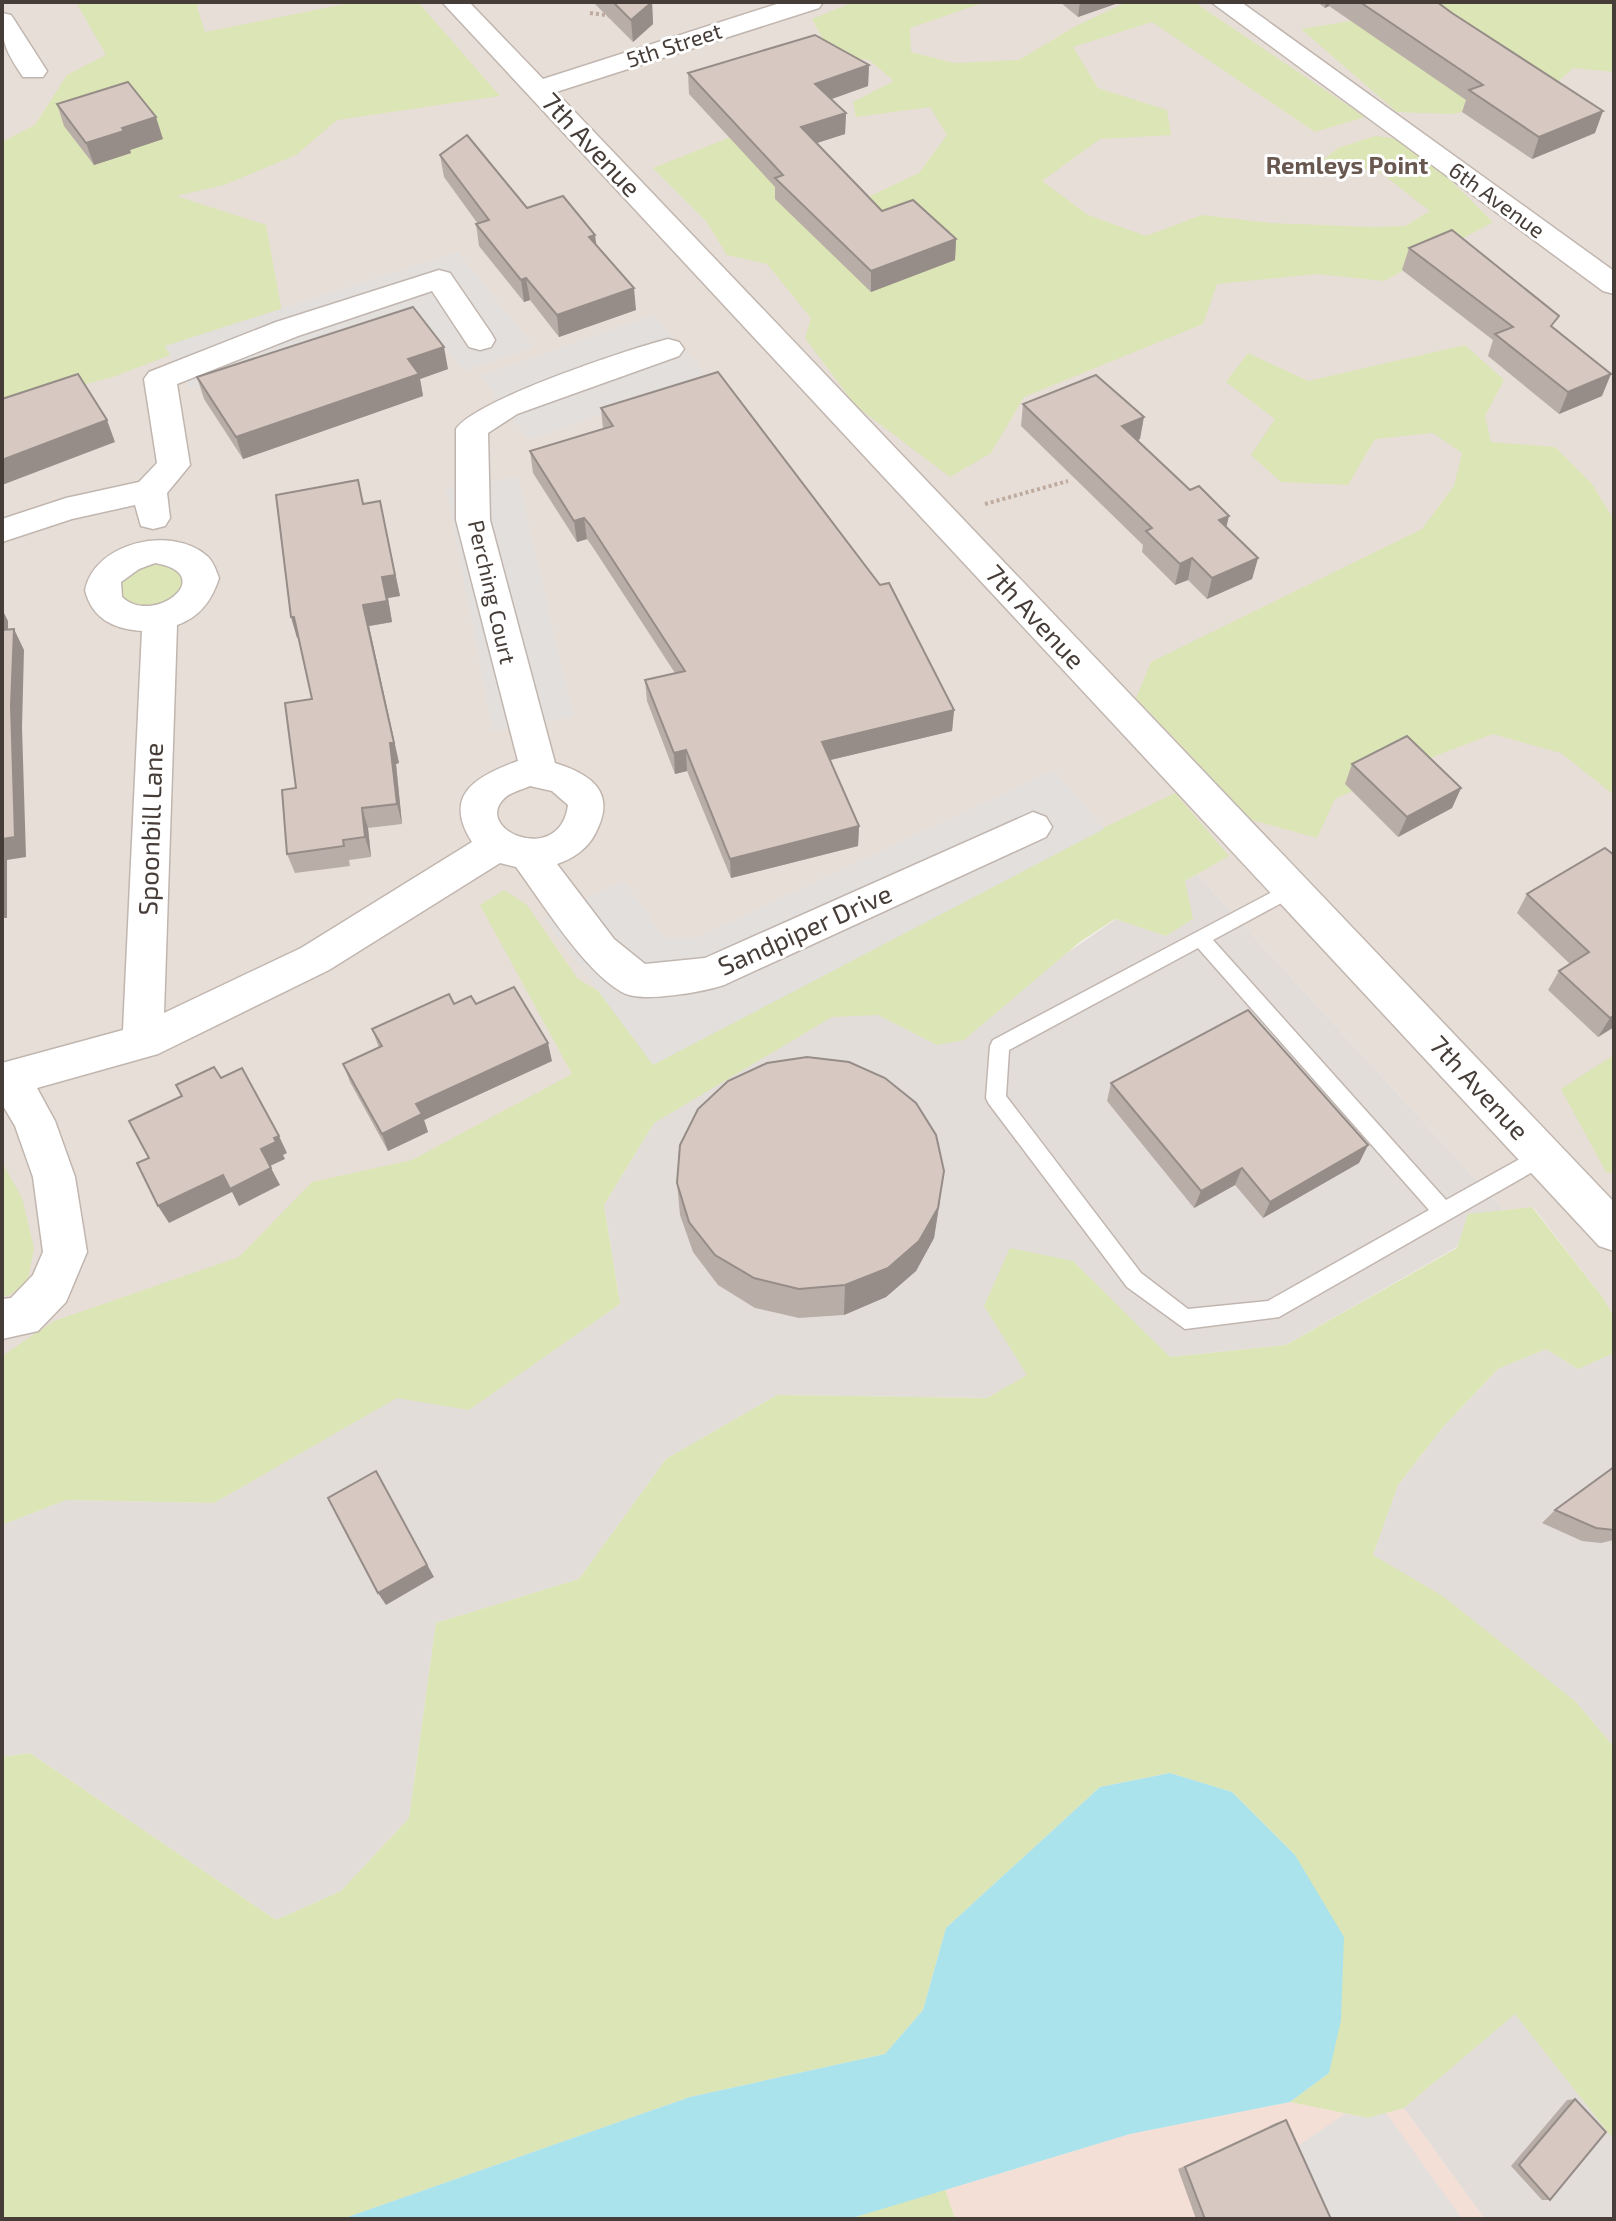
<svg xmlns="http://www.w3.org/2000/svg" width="1616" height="2221" font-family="'Exo 2',sans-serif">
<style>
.residential{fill:#e7ded7}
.commercial{fill:#f3dfd6}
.industrial{fill:#e3ddda}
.green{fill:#dce5b5}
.parking{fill:#e2dfdd}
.water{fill:#aae3ec}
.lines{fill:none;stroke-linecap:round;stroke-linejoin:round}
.service-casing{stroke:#c1b6af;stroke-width:3}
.minor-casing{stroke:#c1b6af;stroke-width:3}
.path{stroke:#bfaa9e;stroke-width:4;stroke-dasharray:3 3;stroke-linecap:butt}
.service{fill:#fff;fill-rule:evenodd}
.minor{fill:#fff;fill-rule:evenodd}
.wall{fill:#b9ada7}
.shaded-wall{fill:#968d88}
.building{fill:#d7c9c2;stroke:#968d88;stroke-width:2}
.labels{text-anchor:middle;stroke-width:6;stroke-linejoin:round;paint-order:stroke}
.far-street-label{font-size:22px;fill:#463d38;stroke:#fff}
.far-neighbourhood-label{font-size:24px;font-weight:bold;fill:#695850;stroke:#fff}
.street-label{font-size:26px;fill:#463d38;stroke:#fff}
</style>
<rect width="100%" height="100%" fill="#f3ede9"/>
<polygon class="residential" points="2,2 1614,2 1614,1317 1603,1298 1533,1207 1504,1210 1197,874 1229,855 2,1432"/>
<polygon class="commercial" points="1290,2102 1368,2118 1404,2108 1485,2219 955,2219 945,2190 1130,2134"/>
<g class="industrial">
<polygon points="1197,874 1504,1210 1469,1215 1457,1247 1286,1345 1169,1357 1073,1261 984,1306 1028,1375 987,1398 777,1395 666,1459 579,1579 436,1623 409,1818 341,1891 276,1920 30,1753 2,1757 2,1525 66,1500 214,1503 397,1397 469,1409 620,1304 604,1205 654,1123 832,1017 878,1015 937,1044 1116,919 1166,936 1185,881"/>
<polygon points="1546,1349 1578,1369 1614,1353 1614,1747 1576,1702 1373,1555 1398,1485 1443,1427 1498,1369"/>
<polygon points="1515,2013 1614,2140 1614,2219 1485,2219 1404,2108"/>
</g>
<g class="green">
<polygon points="76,2 199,2 197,7 205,32 355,2 418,2 500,96 337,120 296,155 224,185 176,196 266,225 282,312 113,377 2,406 2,142 35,125 67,75 106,55"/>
<polygon points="854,2 986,2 910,28 911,52 954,63 1019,60 1076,26 1127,2 1194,2 1365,117 1315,132 1152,22 1073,47 1098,88 1167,110 1171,135 1100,139 1042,181 1088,215 1146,236 1202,215 1270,223 1373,227 1405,226 1430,211 1376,169 1307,173 1338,148 1375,136 1399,139 1442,172 1493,222 1384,281 1317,274 1217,284 1203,324 1024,397 991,453 950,477 856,406 805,338 811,318 767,264 727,255 706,221 653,168 753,128 860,201 919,173 947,135 930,107 856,117 853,102 894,81 869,60 831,55 812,19"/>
<polygon points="1409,2 1614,3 1614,72 1573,68 1547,92 1453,114 1397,112 1301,29 1395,14"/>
<polygon points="1465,345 1504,380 1485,416 1491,442 1555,447 1592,484 1614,520 1614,795 1561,753 1493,734 1409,766 1335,799 1317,838 1252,820 1136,698 1151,662 1422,529 1454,486 1462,453 1433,433 1375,439 1348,485 1281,482 1251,455 1275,419 1226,382 1248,353 1308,381"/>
<polygon points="170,558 189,586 161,608 125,607 115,577 123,569"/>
<polygon points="1175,793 1229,856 1185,881 1193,919 1166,936 1115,919 1081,941 964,1040 937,1045 878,1015 832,1017 654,1123 604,1205 620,1304 469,1410 397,1398 214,1503 66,1500 2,1525 2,1356 54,1321 239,1257 312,1182 412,1160 572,1074 480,905 504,890 527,905 578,979 638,1014 713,1018"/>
<polygon points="1614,1055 1614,1173 1606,1172 1561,1089"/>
<polygon points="2,1162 22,1198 34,1248 27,1284 8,1296 2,1295"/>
<polygon points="1532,1207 1603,1298 1614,1317 1614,1353 1578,1369 1546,1349 1498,1369 1443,1427 1398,1485 1373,1555 1444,1597 1576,1702 1614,1747 1614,2140 1515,2014 1404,2108 1368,2118 1290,2102 1329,2073 1295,1855 1232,1792 1170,1773 1100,1787 946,1928 923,2010 885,2054 690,2097 342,2219 2,2219 2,1757 30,1753 276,1920 341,1891 409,1818 436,1623 579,1579 666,1459 777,1395 987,1398 1027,1375 984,1306 1010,1248 1073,1261 1170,1357 1286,1345 1457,1248 1468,1214"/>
<polygon points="945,2189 955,2219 849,2219"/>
</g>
<g class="parking">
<polygon points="458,252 534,347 464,371 420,314 190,389 165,346"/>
<polygon points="654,315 707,376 529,440 480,376"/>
<polygon points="518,477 573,717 493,731 446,488"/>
<polygon points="1054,770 1104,829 653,1065 544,918 624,881 664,937 696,938"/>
<polygon points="1386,2113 1462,2219 1329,2219 1296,2147 1345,2114 1368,2118"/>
</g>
<polygon class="water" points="1170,1773 1232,1792 1295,1855 1344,1937 1341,2020 1329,2073 1290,2102 1130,2134 849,2219 342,2219 690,2097 885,2054 923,2010 946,1928 1100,1787"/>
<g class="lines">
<g class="service-casing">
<path id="service" d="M1291,882L1300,889L1298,894L1213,940L1446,1200L1536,1150L1543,1147L1550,1150L1553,1156L1550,1162L1279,1317L1185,1329L1127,1287L989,1104L986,1098L990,1046L993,1040ZM1198,948L1429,1210L1268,1301L1188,1309L1141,1273L1006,1096L1009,1050Z"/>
</g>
<g class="minor-casing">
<g id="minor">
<polygon points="442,2 469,2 543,79 783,2 823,2 819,8 556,92 1614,1202 1614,1251 1599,1246"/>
<polygon points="1211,2 1241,2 1614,271 1614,294 1603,291"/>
<path d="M2,13L11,15L15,21L47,71L43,77H23C6,51 2,45 2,13Z"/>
<polygon points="439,270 450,273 491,333 495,340 491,347 480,350 469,347 432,291 298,336 177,384 190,465 167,493 170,518 165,526 153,529 141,526 135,505 72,519 2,542 2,519 66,498 139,482 157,463 144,379 149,372 276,322"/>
<path d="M668,339L679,342L684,349L679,356L517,414L488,433L490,520L555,763C593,775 617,793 595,834C588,848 573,859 557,864L614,939L645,964L705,958L1033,812L1046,817L1052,827L1046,837L724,985C703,992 646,1002 626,994C587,976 542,902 516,867L500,863L329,970L158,1054L37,1088L55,1121L75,1177L87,1252L66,1302L38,1331L2,1339V1299L11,1298L33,1275L43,1252L33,1177L15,1126L2,1104V1063L123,1030L142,631C114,629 92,619 85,590C95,542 172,525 207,556C213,561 216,570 219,578C212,600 200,617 177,625L164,1013L301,948L472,842C442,795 476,776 518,761L456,520V429C475,400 629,349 668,339ZM155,563C220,574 154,627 122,597L121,582L139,569ZM530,786L552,791L568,805C560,869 467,828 507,796C513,792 523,789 530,786Z"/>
</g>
</g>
<g class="path">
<polyline points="590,13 612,16"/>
<polyline points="985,504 1068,481"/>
</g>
<use href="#service" class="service"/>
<use href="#minor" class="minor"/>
</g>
<g class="wall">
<polygon points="593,2 652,2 653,24 633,42"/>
<polygon points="1060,2 1121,2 1078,17"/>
<polygon points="1317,2 1437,2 1595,133 1532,159 1462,112 1466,100 1329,6 1325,8"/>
<polygon points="869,65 868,86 831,99 846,113 845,134 817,143 882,211 956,239 955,260 871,292 775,199 775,187 689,94 688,73"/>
<polygon points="57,104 163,139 130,150 131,153 94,165 64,126"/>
<polygon points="440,155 527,208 596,245 636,310 559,337 530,300 524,302 479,246 476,224 478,224 444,177"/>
<polygon points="1409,248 1554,329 1602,396 1559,414 1488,356 1493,340 1402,270"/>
<polygon points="448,369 420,379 423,396 243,459 204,399 197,377"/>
<polygon points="1023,404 1140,439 1137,440 1258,558 1252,579 1207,599 1188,580 1175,585 1142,552 1143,545 1021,426"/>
<polygon points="601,408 954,710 952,731 830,760 859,826 858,846 731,878 687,771 675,774 647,701 645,680 675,673 592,546 587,539 577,542 533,473 530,451 603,429"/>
<polygon points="380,501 400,596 388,598 392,622 369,626 399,763 396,764 402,824 368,828 371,857 349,860 350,866 295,873 287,854 296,788 312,699 298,638 291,617 364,504"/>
<polygon points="1352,764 1461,788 1452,808 1398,837 1345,784"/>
<polygon points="1614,855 1614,1027 1598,1037 1548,990 1559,971 1570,964 1517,913 1527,894"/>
<polygon points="454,1004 476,1004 552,1061 424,1120 428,1132 388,1151 350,1082 343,1064 379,1048 372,1029"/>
<polygon points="1111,1083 1368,1145 1359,1163 1263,1218 1235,1185 1194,1208 1107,1101"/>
<polygon points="677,1183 940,1202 934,1238 916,1271 886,1297 844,1315 799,1318 755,1308 718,1285 693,1252 680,1215"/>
<polygon points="1614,1467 1614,1540 1601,1543 1582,1541 1542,1523 1555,1510"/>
<polygon points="1575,2099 1550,2200 1542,2200 1511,2166 1567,2100"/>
<polygon points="1286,2120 1331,2219 1196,2219 1178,2169 1276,2123"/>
</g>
<g class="shaded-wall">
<polygon points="652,2 653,24 633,42 631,20"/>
<polygon points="1080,2 1121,2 1078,17"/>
<polygon points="1326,2 1330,2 1329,6 1325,8"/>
<polygon points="869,65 868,86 815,105 815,84"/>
<polygon points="1603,111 1595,133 1532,159 1539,137"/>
<polygon points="846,113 845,134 801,148 801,127"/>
<polygon points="156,117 163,139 130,150 131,153 94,165 86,143 122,128"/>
<polygon points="595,235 598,256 589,237"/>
<polygon points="956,239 955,260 871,292 871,271"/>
<polygon points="526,278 530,300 524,302 521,280"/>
<polygon points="634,288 636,310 559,337 557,315"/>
<polygon points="444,347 448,369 420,379 423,396 243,459 236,437 408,359"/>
<polygon points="1611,374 1602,396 1559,414 1568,392"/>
<polygon points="1144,417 1140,439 1119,448 1122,426"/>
<polygon points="107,420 115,442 2,485 2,460"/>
<polygon points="380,501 400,596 388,598 392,622 369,626 399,763 396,764 402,824 397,804 363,605 382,577"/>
<polygon points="1229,516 1224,537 1219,520"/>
<polygon points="584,518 587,539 577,542 574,521"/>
<polygon points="1192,558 1188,580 1175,585 1180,564"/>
<polygon points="1258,558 1252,579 1207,599 1212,578"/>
<polygon points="2,609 8,621 8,652 2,640"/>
<polygon points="291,617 294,617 300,638 297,638"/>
<polygon points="14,629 24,650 22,727 26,857 7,860 7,918 2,918 2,839 11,706"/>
<polygon points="954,710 952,731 822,762 822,742"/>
<polygon points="686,750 687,771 675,774 674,753"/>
<polygon points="1461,788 1452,808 1398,837 1407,817"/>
<polygon points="362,808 368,828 371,857 365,837"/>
<polygon points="859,826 858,846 731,878 730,859"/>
<polygon points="1614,1016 1614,1027 1598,1037 1610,1018"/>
<polygon points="548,1043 552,1061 424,1120 428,1132 388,1151 382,1134 416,1104"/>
<polygon points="279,1136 287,1153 283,1155 285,1159 270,1166 261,1149 274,1138"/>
<polygon points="1368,1145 1359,1163 1263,1218 1270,1202"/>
<polygon points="271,1168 280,1185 239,1206 232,1192 169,1223 158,1206 223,1175"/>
<polygon points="1242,1168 1235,1185 1194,1208 1201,1191"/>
<polygon points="944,1171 934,1238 916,1271 886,1297 844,1315 845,1285"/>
<polygon points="376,1471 434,1577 386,1605 378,1593"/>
</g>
<g class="building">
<polygon points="613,2 652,2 631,20"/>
<polygon points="1360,2 1437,2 1452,13 1603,111 1539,137 1469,90 1483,85"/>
<polygon points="815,35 869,65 815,84 846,113 801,127 882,211 913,200 956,239 871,271 775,178 783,175 688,73"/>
<polygon points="128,82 156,117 122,128 124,131 86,143 57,104"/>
<polygon points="467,135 527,208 563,196 595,235 589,237 634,288 557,315 526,278 521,280 476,224 489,220 440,155"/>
<polygon points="1452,230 1559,316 1551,326 1611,374 1568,392 1495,334 1513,327 1409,248"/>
<polygon points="413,307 444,347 408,359 419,374 236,437 197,377"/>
<polygon points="718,372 880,585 889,583 954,710 822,742 859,826 730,859 686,750 674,753 645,680 685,671 590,525 584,518 574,521 530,451 613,426 601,408"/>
<polygon points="78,374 107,420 2,460 2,399"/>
<polygon points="1096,375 1144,417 1122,426 1190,490 1199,486 1229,516 1219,520 1258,558 1212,578 1192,558 1180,564 1146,531 1152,528 1023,404"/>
<polygon points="358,480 363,504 380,501 395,575 382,577 387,601 363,605 394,743 390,743 397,804 362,808 365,837 343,840 344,846 287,854 282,790 296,788 285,703 312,699 294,617 291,617 276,495"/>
<polygon points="14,629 11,706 15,837 2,839 2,630"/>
<polygon points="1407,736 1461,788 1407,817 1352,764"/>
<polygon points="1605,848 1614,855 1614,1016 1610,1018 1559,971 1589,952 1527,894"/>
<polygon points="514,987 548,1043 416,1104 422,1114 382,1134 343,1064 382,1046 372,1029 449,994 454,1004 471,996 476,1004"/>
<polygon points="1248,1010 1368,1145 1270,1202 1242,1168 1201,1191 1111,1083"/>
<polygon points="807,1057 849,1062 885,1078 916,1103 936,1135 944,1171 938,1208 919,1241 888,1268 845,1285 799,1289 754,1278 715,1255 689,1222 677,1183 680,1145 698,1109 728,1081 767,1063"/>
<polygon points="214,1067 221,1078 242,1068 279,1136 274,1138 276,1142 261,1149 271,1168 230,1189 223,1175 158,1206 137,1163 149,1158 129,1121 182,1096 176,1085"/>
<polygon points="1614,1467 1614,1530 1596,1528 1555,1510"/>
<polygon points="376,1471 427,1565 378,1593 328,1498"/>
<polygon points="1575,2099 1606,2132 1550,2200 1519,2165"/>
<polygon points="1286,2120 1331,2219 1205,2219 1185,2167"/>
</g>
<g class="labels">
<g class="far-street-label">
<text transform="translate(674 45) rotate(-18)" y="8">5th Street</text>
<text transform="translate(1497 200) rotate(36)" y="8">6th Avenue</text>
<text transform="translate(492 592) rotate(77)" y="8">Perching Court</text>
</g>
<g class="far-neighbourhood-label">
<text x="1347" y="174">Remleys Point</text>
</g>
<g class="street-label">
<text transform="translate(591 145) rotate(47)" y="9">7th Avenue</text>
<text transform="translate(1035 617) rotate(47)" y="9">7th Avenue</text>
<text transform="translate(151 829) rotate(-88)" y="9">Spoonbill Lane</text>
<text transform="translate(805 930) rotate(-24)" y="9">Sandpiper Drive</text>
<text transform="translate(1479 1088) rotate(47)" y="9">7th Avenue</text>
</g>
</g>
<rect width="1616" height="2221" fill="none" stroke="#463d38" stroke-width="8"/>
</svg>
